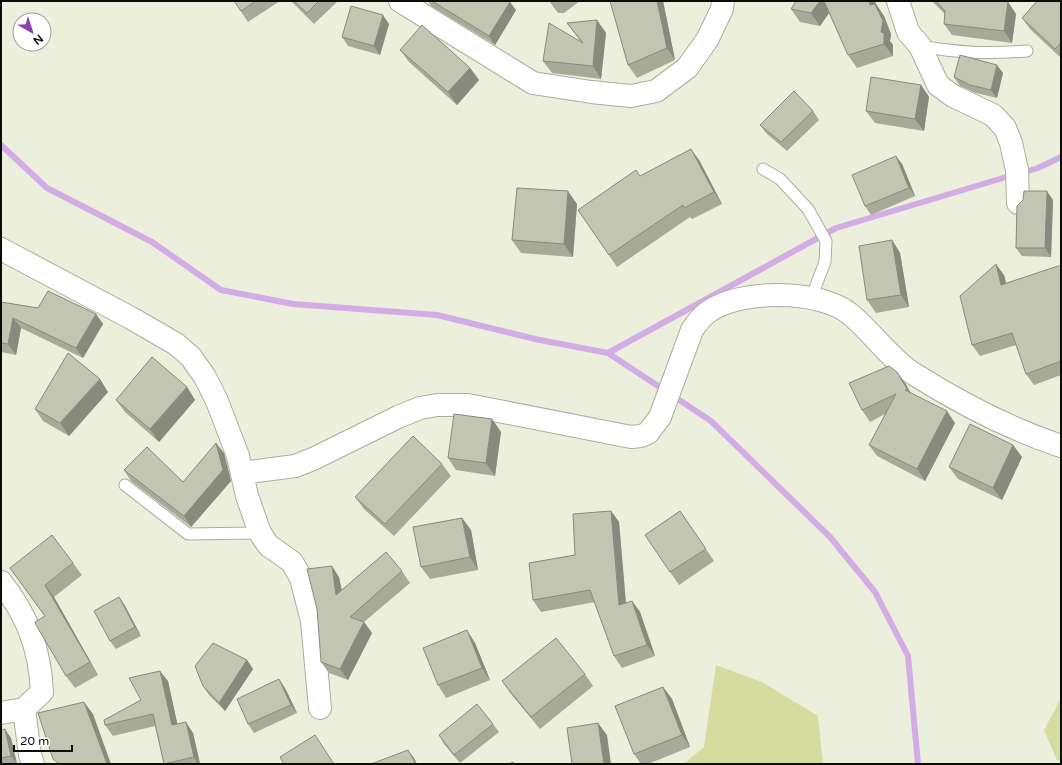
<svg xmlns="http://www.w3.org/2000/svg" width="1062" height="765" font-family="'Varela Round',sans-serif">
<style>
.green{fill:#d6dca0}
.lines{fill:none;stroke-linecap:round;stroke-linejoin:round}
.stream{stroke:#d3ace5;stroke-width:6}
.lane-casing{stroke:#acae9c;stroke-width:13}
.street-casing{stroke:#acae9c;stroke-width:24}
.secondary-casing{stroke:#acae9c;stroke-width:24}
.lane{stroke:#fff;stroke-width:11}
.street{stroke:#fff;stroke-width:22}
.secondary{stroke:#fff;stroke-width:22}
.wall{fill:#a7a999}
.shaded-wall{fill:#888a7d}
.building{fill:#c2c5b2;stroke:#888a7d}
</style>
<rect width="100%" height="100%" fill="#ecefdb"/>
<g class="green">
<polygon points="716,665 762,682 818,716 823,764 683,764 704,747"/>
<polygon points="1061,698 1061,761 1057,760 1044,730"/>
</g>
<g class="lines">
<g class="stream">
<polyline points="1,145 47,188 152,242 221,290 293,304 437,315 535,339 608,353 711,421 830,537 875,592 908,656 918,764"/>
<polyline points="1022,173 1038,168 1061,157"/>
<polyline points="608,353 836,228 1013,175"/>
</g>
<g class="lane-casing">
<g id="lane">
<path d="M920,46C959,53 987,54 1027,51"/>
<polyline points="763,169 780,179 808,209 826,241 825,262 815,288"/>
<polyline points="125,485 188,534 260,533"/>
</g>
</g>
<g class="street-casing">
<g id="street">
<polyline points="400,1 533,83 591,92 631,96 656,91 687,68 707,40 722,9 723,1"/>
<polyline points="898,1 908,32 920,46 938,85 953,96 993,115 1005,128 1011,143 1017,170 1018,203"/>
<polyline points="1,249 131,318 176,344 191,357 205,377 217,401 238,456 247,496 260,533 268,545 292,562 301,578 312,621 320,708"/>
<path d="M242,473L295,466L313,459L398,417L420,408L437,405H468L631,437L641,436L648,433L660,417L692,330C696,324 701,317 708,312C740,289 819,289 850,314C871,331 892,361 914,374C960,403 1010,429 1061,446"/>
<path d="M1,582C28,616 40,650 42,692L24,709"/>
</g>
</g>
<g class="secondary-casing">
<polyline id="secondary" points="1,713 24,709 30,755 33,764"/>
</g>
<use href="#lane" class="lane"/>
<use href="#street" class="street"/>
<use href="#secondary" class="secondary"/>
</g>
<g class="wall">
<polygon points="234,1 280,1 248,22"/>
<polygon points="291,1 338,1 314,24"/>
<polygon points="428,1 479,1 516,10 495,45 431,6"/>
<polygon points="549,1 580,1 564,13 558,13"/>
<polygon points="610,1 663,1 675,60 637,78 628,65"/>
<polygon points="932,1 998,1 1008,2 1016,14 1012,43 952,35 944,24 945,14"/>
<polygon points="1061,1 1061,58 1030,29 1022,18"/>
<polygon points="876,4 884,16 891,34 890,41 893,45 893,56 857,68 848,55 829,13 820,26 800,22 791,9"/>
<polygon points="597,20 606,33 601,79 552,73 543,61 581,42 567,23"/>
<polygon points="389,24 380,55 348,46 342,37"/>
<polygon points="400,50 470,68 479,80 457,105 409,62"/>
<polygon points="1003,73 997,98 976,93 960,86 954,77"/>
<polygon points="921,85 929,97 924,131 875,123 866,111"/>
<polygon points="813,111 819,120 787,151 766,133 760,125"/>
<polygon points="699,160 722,204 692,219 690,217 617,267 578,210 640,176"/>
<polygon points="902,164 915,196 871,215 865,206"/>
<polygon points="1053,200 1051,257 1022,256 1016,248"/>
<polygon points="577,204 573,257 521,253 512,240"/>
<polygon points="892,240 900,253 909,307 876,313 867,300"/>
<polygon points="1061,266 1061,375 1034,385 1026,374 1016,345 980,356 972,345 1004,275 1006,283"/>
<polygon points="1,302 38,308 96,314 103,324 83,358 21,328 16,355 1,352"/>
<polygon points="897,372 905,383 910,392 955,423 925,481 877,456 869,445 885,414 870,422 862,410"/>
<polygon points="187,387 195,400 159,442 125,412 116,400"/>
<polygon points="108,392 69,436 43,421 35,409"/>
<polygon points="492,419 501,432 495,476 456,470 448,458"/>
<polygon points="1013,445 1022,457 1002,500 958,479 949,467"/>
<polygon points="224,453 231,481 191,527 131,481 124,470 183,482"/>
<polygon points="442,464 451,476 394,536 364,509 355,497"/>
<polygon points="611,511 619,522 626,603 632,601 640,612 655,656 622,668 614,656 595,602 541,612 533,600 575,555"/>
<polygon points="680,511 714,561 679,585 645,535"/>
<polygon points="462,518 471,530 478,570 430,579 421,567"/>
<polygon points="73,563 82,575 54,597 98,675 75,688 66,676 45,616 10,568"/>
<polygon points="402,571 410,583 364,622 372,633 348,680 329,673 321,662 339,577 342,590"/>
<polygon points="119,597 125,606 141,636 116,649 110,641"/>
<polygon points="475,643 490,680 446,698 438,685"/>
<polygon points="247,660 253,669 225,711 209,695 203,686"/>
<polygon points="585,674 593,686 540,729 511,694 502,681"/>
<polygon points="168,681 177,724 193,733 200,764 164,764 155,726 113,736 105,725"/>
<polygon points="663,687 672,699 690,747 648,764 641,764 634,754"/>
<polygon points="285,688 297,713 254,733 248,724"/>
<polygon points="493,724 499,732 460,763 444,744 439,735"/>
<polygon points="1,730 11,738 17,764 1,764"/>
</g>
<g class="shaded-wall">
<polygon points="657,1 663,1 675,60 667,48"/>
<polygon points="820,1 825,1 831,10 820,26 811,13"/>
<polygon points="869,1 875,1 876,4 884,16 891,34 890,41 893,45 893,56 884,44 881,32 870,5"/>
<polygon points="510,2 516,10 495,45 489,36"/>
<polygon points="1008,2 1016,14 1012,43 1004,31"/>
<polygon points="383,15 389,24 380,55 374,46"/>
<polygon points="597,20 606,33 601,79 593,66"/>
<polygon points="997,65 1003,73 997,98 991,90"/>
<polygon points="470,68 479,80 457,105 448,92"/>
<polygon points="921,85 929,97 924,131 915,119"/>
<polygon points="691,149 699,160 722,204 714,192"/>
<polygon points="896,156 902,164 915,196 909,188"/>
<polygon points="568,191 577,204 573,257 564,244"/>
<polygon points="1047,191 1053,200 1051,257 1045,248"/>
<polygon points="892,240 900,253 909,307 901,295"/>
<polygon points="996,264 1004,275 1009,296 1001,285"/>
<polygon points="96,314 103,324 83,358 76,348"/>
<polygon points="13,318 21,328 16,355 8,344"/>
<polygon points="897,372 905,383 915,400 907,389"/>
<polygon points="100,379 108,392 69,436 60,423"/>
<polygon points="187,387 195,400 159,442 150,429"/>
<polygon points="947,411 955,423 925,481 917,469"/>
<polygon points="492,419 501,432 495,476 486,463"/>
<polygon points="216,443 224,453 231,481 191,527 184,516"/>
<polygon points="1013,445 1022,457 1002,500 993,488"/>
<polygon points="611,511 619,522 627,617 619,605"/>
<polygon points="462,518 471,530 478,570 470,557"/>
<polygon points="332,566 339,577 344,606 336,595"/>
<polygon points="45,585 54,597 98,675 90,662"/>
<polygon points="119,597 125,606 141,636 135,627"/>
<polygon points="632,601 640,612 655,656 647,645"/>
<polygon points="364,622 372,633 348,680 340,669"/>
<polygon points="467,630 475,643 490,680 482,668"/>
<polygon points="247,660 253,669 225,711 219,703"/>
<polygon points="160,671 168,681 180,736 172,725"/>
<polygon points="279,679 285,688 297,713 291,705"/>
<polygon points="663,687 672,699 690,747 682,735"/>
<polygon points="84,702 93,714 111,764 107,764"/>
<polygon points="186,722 193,733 200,764 198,764 194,757"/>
<polygon points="598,723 607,735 611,764 604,764"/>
<polygon points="5,729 11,738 17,764 11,756"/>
<polygon points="408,750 414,758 417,764 416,764"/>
</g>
<g class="building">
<polygon points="234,1 256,1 241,11"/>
<polygon points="294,1 319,1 307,13"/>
<polygon points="432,1 509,1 510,2 489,36"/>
<polygon points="610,1 657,1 667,48 628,65"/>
<polygon points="796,1 820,1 811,13 791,9"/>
<polygon points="824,1 869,1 870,5 875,4 883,21 881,32 884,33 884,44 848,55"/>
<polygon points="936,1 998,1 1008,2 1004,31 944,24 945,11"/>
<polygon points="1037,1 1061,1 1061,43 1055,49 1022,18"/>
<polygon points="351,6 383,15 374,46 342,37"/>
<polygon points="597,20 593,66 543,61 549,23 583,43 567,23"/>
<polygon points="422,25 470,68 448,92 400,50"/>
<polygon points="960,55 997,65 991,90 970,85 954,77"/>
<polygon points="871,77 921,85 915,119 866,111"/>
<polygon points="794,91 813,111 781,142 760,125"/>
<polygon points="691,149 714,192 684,208 683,205 609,255 578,210 636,170 640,176"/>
<polygon points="896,156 909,188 865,206 852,175"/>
<polygon points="517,188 568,191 564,244 512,240"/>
<polygon points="1024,191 1047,191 1045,248 1016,248 1017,206 1023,200"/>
<polygon points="892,240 901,295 867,300 859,246"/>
<polygon points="996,264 1001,285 1058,266 1061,266 1061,361 1026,374 1012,333 972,345 960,296"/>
<polygon points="48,291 96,314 76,348 13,318 8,344 1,343 1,302 38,308"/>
<polygon points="68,353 100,379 60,423 35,409"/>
<polygon points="152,357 187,387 150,429 116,400"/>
<polygon points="889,366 897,372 907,389 905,390 947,411 917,469 869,445 896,394 862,410 849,383"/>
<polygon points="454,414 492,419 486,463 448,458"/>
<polygon points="970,424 1013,445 993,488 949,467"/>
<polygon points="413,436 442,464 385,524 355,497"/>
<polygon points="216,443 223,470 184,516 124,470 147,447 183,482"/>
<polygon points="611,511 619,605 632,601 647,645 614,656 590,590 533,600 529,563 575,555 573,514"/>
<polygon points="680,511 706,549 670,572 645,535"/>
<polygon points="462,518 470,557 421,567 413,527"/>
<polygon points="52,535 73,563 45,585 90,662 66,676 36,625 35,622 45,616 10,568"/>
<polygon points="386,552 402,571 350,617 364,622 340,669 321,662 317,609 307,569 332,566 336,595"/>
<polygon points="119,597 135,627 110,641 94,611"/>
<polygon points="467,630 482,668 438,685 423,648"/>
<polygon points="556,638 585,674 531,717 502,681"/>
<polygon points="213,643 247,660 219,703 203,686 195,666"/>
<polygon points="160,671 172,725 186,722 194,757 164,764 153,714 105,725 104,720 141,700 129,678"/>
<polygon points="279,679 291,705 248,724 237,699"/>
<polygon points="663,687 682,735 634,754 615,706"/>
<polygon points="84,702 107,764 59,764 53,759 38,713"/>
<polygon points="477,704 493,724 454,755 439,735"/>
<polygon points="598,723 604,764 572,764 567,728"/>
<polygon points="5,729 11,756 1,758 1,730"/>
<polygon points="315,735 334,764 284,764 280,757"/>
<polygon points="408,750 416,764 371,764"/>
<polygon points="513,762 514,764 509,764"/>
</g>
<rect width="1062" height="765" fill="none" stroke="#0c0c06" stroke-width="4"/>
<g transform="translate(32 32) rotate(141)"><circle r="19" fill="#ffffff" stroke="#9e9e9b"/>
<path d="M0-3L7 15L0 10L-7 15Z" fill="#8e3faf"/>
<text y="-6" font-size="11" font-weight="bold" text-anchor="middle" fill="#0c0c06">N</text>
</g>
<path d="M14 745v6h58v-6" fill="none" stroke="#0c0c06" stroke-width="2"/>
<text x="20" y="745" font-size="12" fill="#0c0c06" stroke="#ffffff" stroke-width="3" paint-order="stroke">20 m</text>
</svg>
